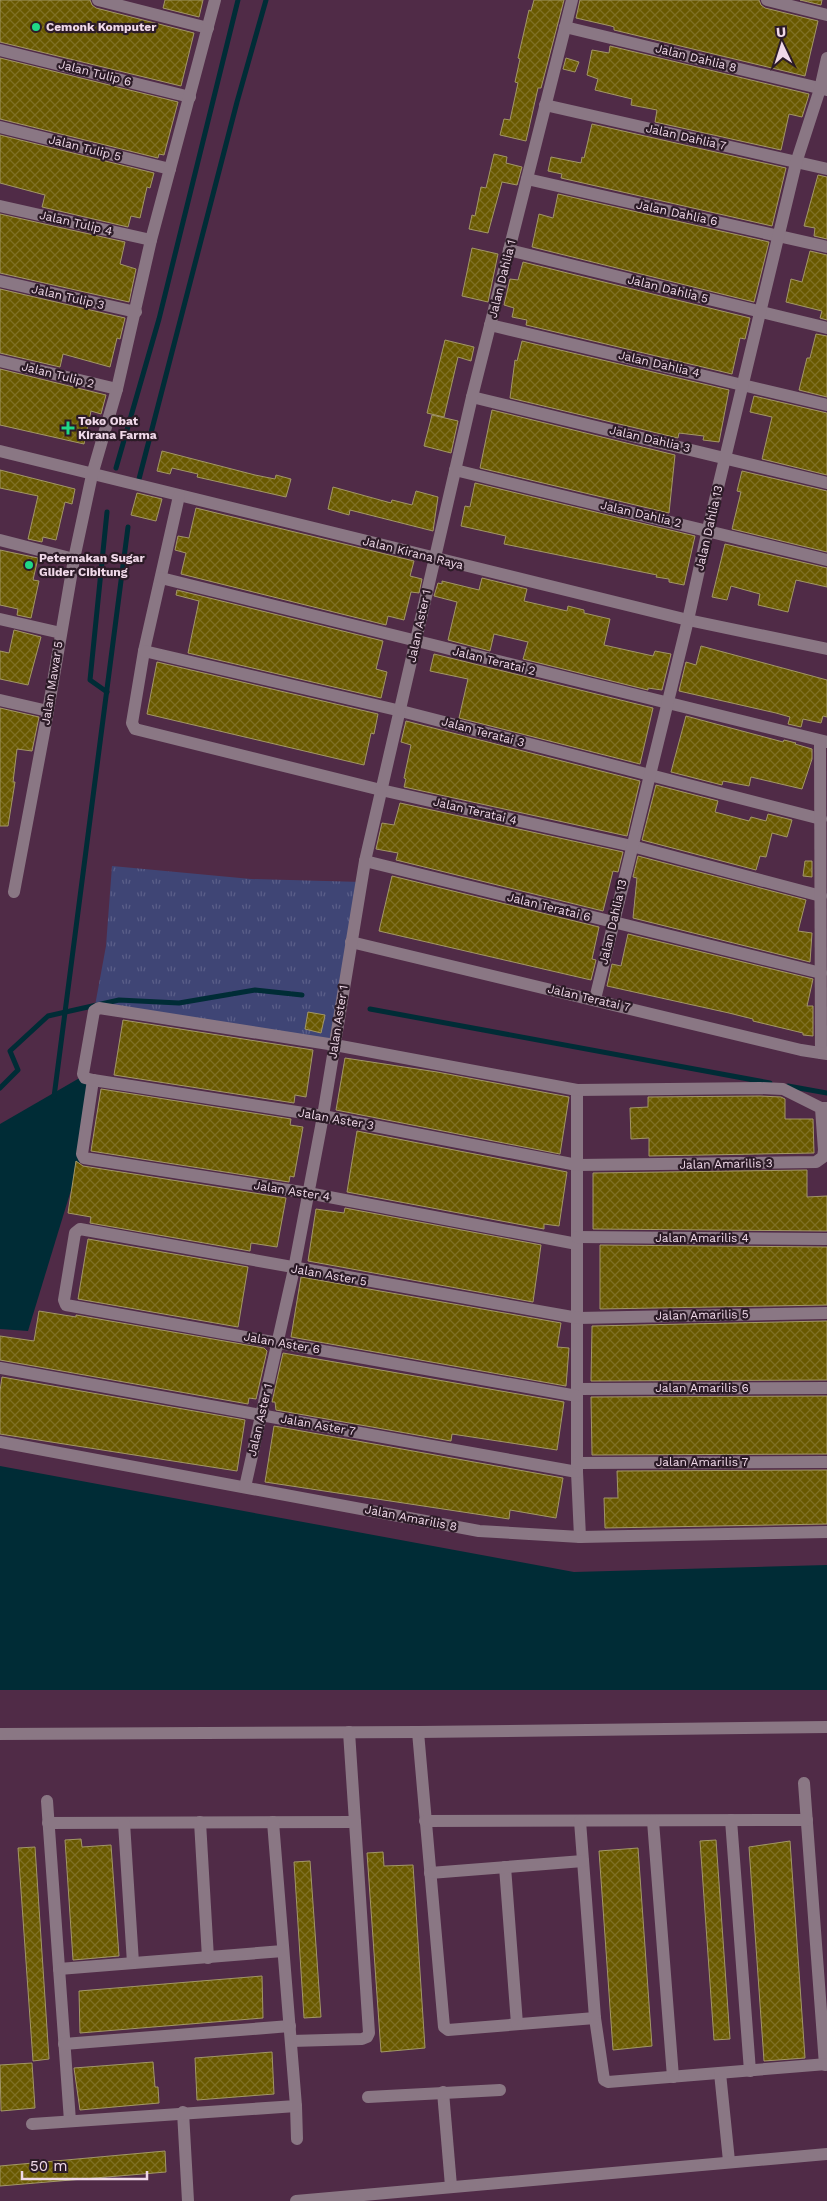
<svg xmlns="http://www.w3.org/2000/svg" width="827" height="2201" font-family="'Work Sans',sans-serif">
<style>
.grass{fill:url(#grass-tufts)}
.water{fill:#002c36}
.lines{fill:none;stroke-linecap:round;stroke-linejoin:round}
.stream{stroke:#002c36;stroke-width:5}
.building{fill:url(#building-cross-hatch);stroke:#a29766}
.minor{stroke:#8a7784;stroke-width:12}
.poi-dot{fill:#1fd887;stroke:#2c1b27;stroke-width:2}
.labels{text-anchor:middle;stroke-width:4.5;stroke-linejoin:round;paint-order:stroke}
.poi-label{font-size:12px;font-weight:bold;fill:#f0d9e9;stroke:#2c1b27;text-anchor:start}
.street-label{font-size:12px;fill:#f0d9e9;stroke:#2c1b27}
</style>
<defs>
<pattern id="grass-tufts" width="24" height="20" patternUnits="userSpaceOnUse" patternTransform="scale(1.25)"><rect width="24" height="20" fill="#3f4575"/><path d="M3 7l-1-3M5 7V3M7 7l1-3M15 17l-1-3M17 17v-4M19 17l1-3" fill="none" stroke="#5b5f89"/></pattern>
<pattern id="building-cross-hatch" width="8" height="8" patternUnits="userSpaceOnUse" patternTransform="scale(1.25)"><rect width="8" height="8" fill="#695900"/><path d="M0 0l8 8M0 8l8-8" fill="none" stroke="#7f7025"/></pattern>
</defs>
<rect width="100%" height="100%" fill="#502b47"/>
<polygon class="grass" points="112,866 251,879 362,882 335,1045 94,1011 106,946"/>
<g class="water">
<polygon points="83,1076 93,1080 82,1154 28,1331 0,1329 0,1124"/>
<polygon points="0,1466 574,1572 827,1565 827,1690 0,1690"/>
</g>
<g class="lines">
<g class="stream">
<polyline points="116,468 159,319 238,0"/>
<polyline points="139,479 237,102 266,0"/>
<polyline points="107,692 90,680 107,512"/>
<polyline points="370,1009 770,1083"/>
<polyline points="788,1086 827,1093"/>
<polyline points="0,1088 18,1070 10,1051 48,1016 119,1000 179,1003 255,990 302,995"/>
<polyline points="54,1097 128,527"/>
</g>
</g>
<g class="building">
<polygon points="0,0 90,0 92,5 96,8 194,33 181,86 0,42"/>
<polygon points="165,0 203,0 199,17 163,8"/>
<polygon points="534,0 564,0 541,88 538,88 526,141 500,135 504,119 510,120 518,83 515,82 520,59 518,58 529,10 531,11"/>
<polygon points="580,0 759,0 761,5 765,8 818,21 805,76 614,30 614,27 611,26 576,18"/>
<polygon points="800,0 822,0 821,5"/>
<polygon points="610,46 809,94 808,98 802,117 789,114 781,150 655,122 657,110 631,105 632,99 595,90 598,79 587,75 592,50 609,53"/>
<polygon points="0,58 178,102 164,155 159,154 158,158 0,119"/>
<polygon points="566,58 579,62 575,72 563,69"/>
<polygon points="592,124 786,168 772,226 561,178 562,174 548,171 551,157 581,163 582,157 584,158"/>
<polygon points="0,135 154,173 150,188 147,187 140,218 131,216 128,227 42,207 45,195 0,183"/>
<polygon points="494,154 507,157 506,163 522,167 517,185 502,182 488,233 469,229 472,215 475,216 481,187 486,188"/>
<polygon points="818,175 827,177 827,239 814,236 815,228 804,226"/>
<polygon points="558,194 769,242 754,302 532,247 539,214 553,218"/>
<polygon points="0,214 125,242 120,264 136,269 129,302 0,273"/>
<polygon points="472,248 498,254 488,302 462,296"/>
<polygon points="810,251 827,255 827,320 820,318 822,311 786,302 791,279 802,282"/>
<polygon points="523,262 750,318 745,339 740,338 732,374 526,325 527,320 512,317 514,308 504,305 510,279 518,280"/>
<polygon points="0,289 125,318 120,339 117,338 110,367 63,354 60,367 0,353"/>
<polygon points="816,334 827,336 827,397 799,390 807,358 810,358"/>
<polygon points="445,340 474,347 471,361 458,357 444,417 427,413"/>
<polygon points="522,341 729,390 719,442 703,440 704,436 679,433 678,438 510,398 515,360 517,361"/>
<polygon points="0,369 106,395 101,414 91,411 84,444 0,425"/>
<polygon points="754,396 827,413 827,475 762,459 772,417 750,412"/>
<polygon points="492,410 675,455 669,513 480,468"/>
<polygon points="432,415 458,421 451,453 424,446"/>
<polygon points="162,451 255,475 275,479 276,475 291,479 286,497 197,477 198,474 172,468 170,474 157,471"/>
<polygon points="0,470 75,489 72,504 65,502 56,540 43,537 42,542 28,539 38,496 0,488"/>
<polygon points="742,471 827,491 827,552 732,529 741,492 737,491"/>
<polygon points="475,483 695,536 684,585 669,582 669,579 656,577 657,575 504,544 506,536 461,526 465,506 470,507"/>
<polygon points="333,487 391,503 392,500 412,505 416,491 438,497 433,531 350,510 349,515 328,509"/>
<polygon points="137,493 162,499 156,521 131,515"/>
<polygon points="196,508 414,561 410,576 422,579 419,593 411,592 404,620 388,616 386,625 181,574 186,553 175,550 178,536 189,538"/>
<polygon points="725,544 827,568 827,587 796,580 788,612 758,605 760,594 731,586 727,600 712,597"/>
<polygon points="0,550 38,558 33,580 39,581 31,618 17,615 18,609 0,605"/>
<polygon points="482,578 527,589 524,601 567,611 568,606 584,610 584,613 610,619 604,645 653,656 655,651 671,654 662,690 648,688 648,690 523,659 528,642 494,634 490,651 448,640 457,602 434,596 438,583 442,584 442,581 479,590"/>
<polygon points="177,590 383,641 376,669 387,672 381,698 188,653 199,601 176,595"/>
<polygon points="14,630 41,637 28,685 0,679 0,651 9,653"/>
<polygon points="701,646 827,680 827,717 823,716 821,723 803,719 801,727 788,724 790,717 776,713 679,691 686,662 696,665"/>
<polygon points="434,654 653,708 640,764 459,718 468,679 430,671"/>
<polygon points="157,662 378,714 374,734 371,733 364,765 147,714"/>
<polygon points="0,708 39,717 32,751 17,749 13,782 15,782 8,826 0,826"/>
<polygon points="686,716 783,742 784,740 796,743 795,744 812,749 812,759 802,789 751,777 749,786 723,781 722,785 671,772"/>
<polygon points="406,721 640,781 627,836 404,787 406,779 404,778 411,745 401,742"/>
<polygon points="656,785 718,801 715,812 749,821 751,817 766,821 768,814 792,820 787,837 772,833 766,857 760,856 756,870 642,840"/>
<polygon points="400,803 623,852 618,872 613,871 603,911 396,860 398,853 376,849 382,823 394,825"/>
<polygon points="638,856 806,900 798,931 812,933 810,962 633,918 637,878 633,877"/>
<polygon points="805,861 812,861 812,877 803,876"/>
<polygon points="392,876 599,927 592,959 596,960 591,980 379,931"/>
<polygon points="628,934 813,979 807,1006 813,1006 813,1036 803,1035 803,1033 753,1021 753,1019 729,1013 607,986 612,964 621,966"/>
<polygon points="308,1012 325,1015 321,1033 305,1029"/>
<polygon points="123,1020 313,1050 306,1097 295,1095 294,1103 114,1075"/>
<polygon points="345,1058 437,1072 569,1097 560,1154 336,1110"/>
<polygon points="101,1089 291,1119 290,1125 303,1127 294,1177 290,1176 289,1182 91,1151"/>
<polygon points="760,1096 781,1097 785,1099 785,1119 813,1119 814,1153 649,1156 649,1138 631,1139 630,1108 648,1107 648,1097"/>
<polygon points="357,1131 567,1172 559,1226 544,1224 544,1229 347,1192"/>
<polygon points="76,1161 83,1166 286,1198 277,1247 251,1243 250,1251 90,1223 91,1217 68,1213"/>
<polygon points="807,1170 807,1197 827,1196 827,1231 593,1229 593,1173"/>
<polygon points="345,1208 541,1245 533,1302 308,1261 316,1209 344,1213"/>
<polygon points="88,1239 248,1267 238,1327 78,1299"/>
<polygon points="600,1245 827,1247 827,1305 600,1309"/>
<polygon points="301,1277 561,1323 557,1347 569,1348 566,1386 291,1337"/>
<polygon points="39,1311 76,1317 76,1315 264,1348 267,1351 256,1399 249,1398 248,1404 0,1360 0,1336 34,1341"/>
<polygon points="827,1321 827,1380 591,1381 592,1326"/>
<polygon points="283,1353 564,1402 557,1450 452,1434 451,1441 276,1410 275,1402 272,1402"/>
<polygon points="2,1377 245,1420 237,1471 0,1434 0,1391"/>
<polygon points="827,1396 827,1454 592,1455 591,1397"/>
<polygon points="274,1426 563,1478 556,1518 510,1510 509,1519 265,1482"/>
<polygon points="827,1470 827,1524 605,1528 604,1498 618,1498 617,1471"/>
<polygon points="81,1839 82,1847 111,1845 119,1956 73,1960 65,1840"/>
<polygon points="716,1840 730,2039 714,2040 700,1841"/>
<polygon points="790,1841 805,2058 764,2061 749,1847"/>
<polygon points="35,1847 49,2059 33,2061 18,1848"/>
<polygon points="638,1848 652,2046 613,2050 599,1851"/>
<polygon points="383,1852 384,1866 413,1865 425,2048 381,2052 367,1853"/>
<polygon points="310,1861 321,2017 304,2018 294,1862"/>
<polygon points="262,1976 263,2018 80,2033 79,1991"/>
<polygon points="272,2052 274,2094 197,2100 195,2058"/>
<polygon points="153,2062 155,2087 158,2087 159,2103 80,2110 74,2068"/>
<polygon points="32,2063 35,2108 1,2111 0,2065"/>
<polygon points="165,2151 166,2172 0,2186 0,2166"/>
</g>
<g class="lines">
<g class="minor">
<polyline points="98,0 208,28"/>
<polyline points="767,0 827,15"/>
<polyline points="565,27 827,90"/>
<polyline points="0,50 190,97"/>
<polyline points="545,105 827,169"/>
<polyline points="0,127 170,169"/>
<polyline points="527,179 827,247"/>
<polyline points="0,206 151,240"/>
<polyline points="509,250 827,328"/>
<polyline points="0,281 136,312"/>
<polyline points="490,325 827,405"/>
<polyline points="0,361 117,389"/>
<polyline points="472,397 827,483"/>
<polyline points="0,451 688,620 827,649"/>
<polyline points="455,470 827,560"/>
<polyline points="179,496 144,651 132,723 135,729 381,790 632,846 821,896"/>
<polyline points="0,540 74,559"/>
<polyline points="161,578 827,742"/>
<polyline points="0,619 61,633"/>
<polyline points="144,651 401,711 821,819"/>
<polyline points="0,700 48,711"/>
<polyline points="820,741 821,1053"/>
<polyline points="365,861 821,973"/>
<polyline points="14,892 48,711 74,559 92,475 117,389 151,240 215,0"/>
<polyline points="351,942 801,1050 827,1054"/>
<polyline points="595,999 688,620 708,529 796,163 820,89 827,58"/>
<polyline points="93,1080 82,1154 84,1158 308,1193 577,1244"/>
<polyline points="577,1090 577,1472 580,1537"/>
<polyline points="821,1108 824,1150 823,1157 816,1162 577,1165 323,1116 93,1080 85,1078 83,1074 94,1011 99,1008 335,1045 577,1090 760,1088 783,1089 821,1108 827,1108"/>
<polyline points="577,1237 827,1239"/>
<polyline points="0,1368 577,1472"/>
<polyline points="577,1389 827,1388"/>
<polyline points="577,1396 66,1305 64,1300 75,1233 80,1229 578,1318 827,1313"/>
<polyline points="0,1442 479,1531 580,1537 827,1532"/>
<polyline points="577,1463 827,1462"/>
<polyline points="245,1487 294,1269 323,1116 365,861 472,397 572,0"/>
<polyline points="418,1732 444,2027 448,2030 595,2018"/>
<polyline points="0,1734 418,1732 827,1727"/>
<polyline points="804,1783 825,2065"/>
<polyline points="47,1801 70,2121"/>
<polyline points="731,1820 750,2071"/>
<polyline points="425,1821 807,1820"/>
<polyline points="580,1821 595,2018 604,2080 608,2082 827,2064"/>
<polyline points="653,1821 673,2077"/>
<polyline points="200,1822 208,1958"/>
<polyline points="48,1823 355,1822"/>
<polyline points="124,1823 133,1963"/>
<polyline points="505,1867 517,2024"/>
<polyline points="430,1873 583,1861"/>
<polyline points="59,1969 283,1951"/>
<polyline points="291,2041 362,2039 367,2037 369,2033 349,1732"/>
<polyline points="64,2044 290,2026"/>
<polyline points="720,2073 729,2161"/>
<polyline points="443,2092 451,2186"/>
<polyline points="368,2097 500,2090"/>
<polyline points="296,2106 297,2139"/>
<polyline points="183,2112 188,2201"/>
<polyline points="32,2124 296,2106 273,1822"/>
<polyline points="296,2201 827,2154"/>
</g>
</g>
<g class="poi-dot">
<circle cx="36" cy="27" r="5"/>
<path d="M65.5 420.5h5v5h5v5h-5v5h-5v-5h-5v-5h5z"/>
<circle cx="29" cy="565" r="5"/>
</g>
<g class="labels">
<g class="poi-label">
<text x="46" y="31">Cemonk Komputer</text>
<text x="78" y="425">Toko Obat<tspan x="78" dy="14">Kirana Farma</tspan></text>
<text x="39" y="562">Peternakan Sugar<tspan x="39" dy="14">Glider Cibitung</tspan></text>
</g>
<g class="street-label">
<text transform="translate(696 58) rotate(14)" y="4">Jalan Dahlia 8</text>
<text transform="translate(95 73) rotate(14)" y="4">Jalan Tulip 6</text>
<text transform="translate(686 137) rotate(13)" y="4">Jalan Dahlia 7</text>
<text transform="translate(85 148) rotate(14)" y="4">Jalan Tulip 5</text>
<text transform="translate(677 213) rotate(12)" y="4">Jalan Dahlia 6</text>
<text transform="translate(76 223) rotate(13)" y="4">Jalan Tulip 4</text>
<text transform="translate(502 279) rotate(-76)" y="4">Jalan Dahlia 1</text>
<text transform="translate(668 289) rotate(14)" y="4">Jalan Dahlia 5</text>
<text transform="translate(68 297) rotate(13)" y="4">Jalan Tulip 3</text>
<text transform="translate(659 364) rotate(13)" y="4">Jalan Dahlia 4</text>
<text transform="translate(58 375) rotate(14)" y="4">Jalan Tulip 2</text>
<text transform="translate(650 439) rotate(13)" y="4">Jalan Dahlia 3</text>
<text transform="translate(641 514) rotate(13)" y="4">Jalan Dahlia 2</text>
<text transform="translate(709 528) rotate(-77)" y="4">Jalan Dahlia 13</text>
<text transform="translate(413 553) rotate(14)" y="4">Jalan Kirana Raya</text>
<text transform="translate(419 626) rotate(-78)" y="4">Jalan Aster 1</text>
<text transform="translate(494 661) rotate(14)" y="4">Jalan Teratai 2</text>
<text transform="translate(52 683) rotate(-81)" y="4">Jalan Mawar 5</text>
<text transform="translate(483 732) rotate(15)" y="4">Jalan Teratai 3</text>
<text transform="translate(475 811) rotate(13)" y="4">Jalan Teratai 4</text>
<text transform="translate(549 907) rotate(14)" y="4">Jalan Teratai 6</text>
<text transform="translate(613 922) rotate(-77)" y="4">Jalan Dahlia 13</text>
<text transform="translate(589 998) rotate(13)" y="4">Jalan Teratai 7</text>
<text transform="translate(338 1022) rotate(-81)" y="4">Jalan Aster 1</text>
<text transform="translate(336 1119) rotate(10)" y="4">Jalan Aster 3</text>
<text transform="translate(726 1164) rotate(-1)" y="4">Jalan Amarilis 3</text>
<text transform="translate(292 1191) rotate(9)" y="4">Jalan Aster 4</text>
<text x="702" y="1242">Jalan Amarilis 4</text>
<text transform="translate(329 1275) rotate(10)" y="4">Jalan Aster 5</text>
<text transform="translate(702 1315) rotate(-1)" y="4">Jalan Amarilis 5</text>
<text transform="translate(282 1343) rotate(10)" y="4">Jalan Aster 6</text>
<text x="702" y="1392">Jalan Amarilis 6</text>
<text transform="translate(260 1420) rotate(-77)" y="4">Jalan Aster 1</text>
<text transform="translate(318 1425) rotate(10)" y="4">Jalan Aster 7</text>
<text x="702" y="1466">Jalan Amarilis 7</text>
<text transform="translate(411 1518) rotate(11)" y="4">Jalan Amarilis 8</text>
</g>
</g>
<g transform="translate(782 45) rotate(356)" stroke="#2c1b27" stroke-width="4" paint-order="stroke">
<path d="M0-4L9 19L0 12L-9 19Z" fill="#f0d9e9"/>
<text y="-8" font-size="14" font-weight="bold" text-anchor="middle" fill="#f0d9e9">U</text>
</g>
<path d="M22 2171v8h125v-8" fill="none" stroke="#f0d9e9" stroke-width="2.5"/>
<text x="30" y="2171" font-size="15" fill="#f0d9e9" stroke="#2c1b27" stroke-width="4" paint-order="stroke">50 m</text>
</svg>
